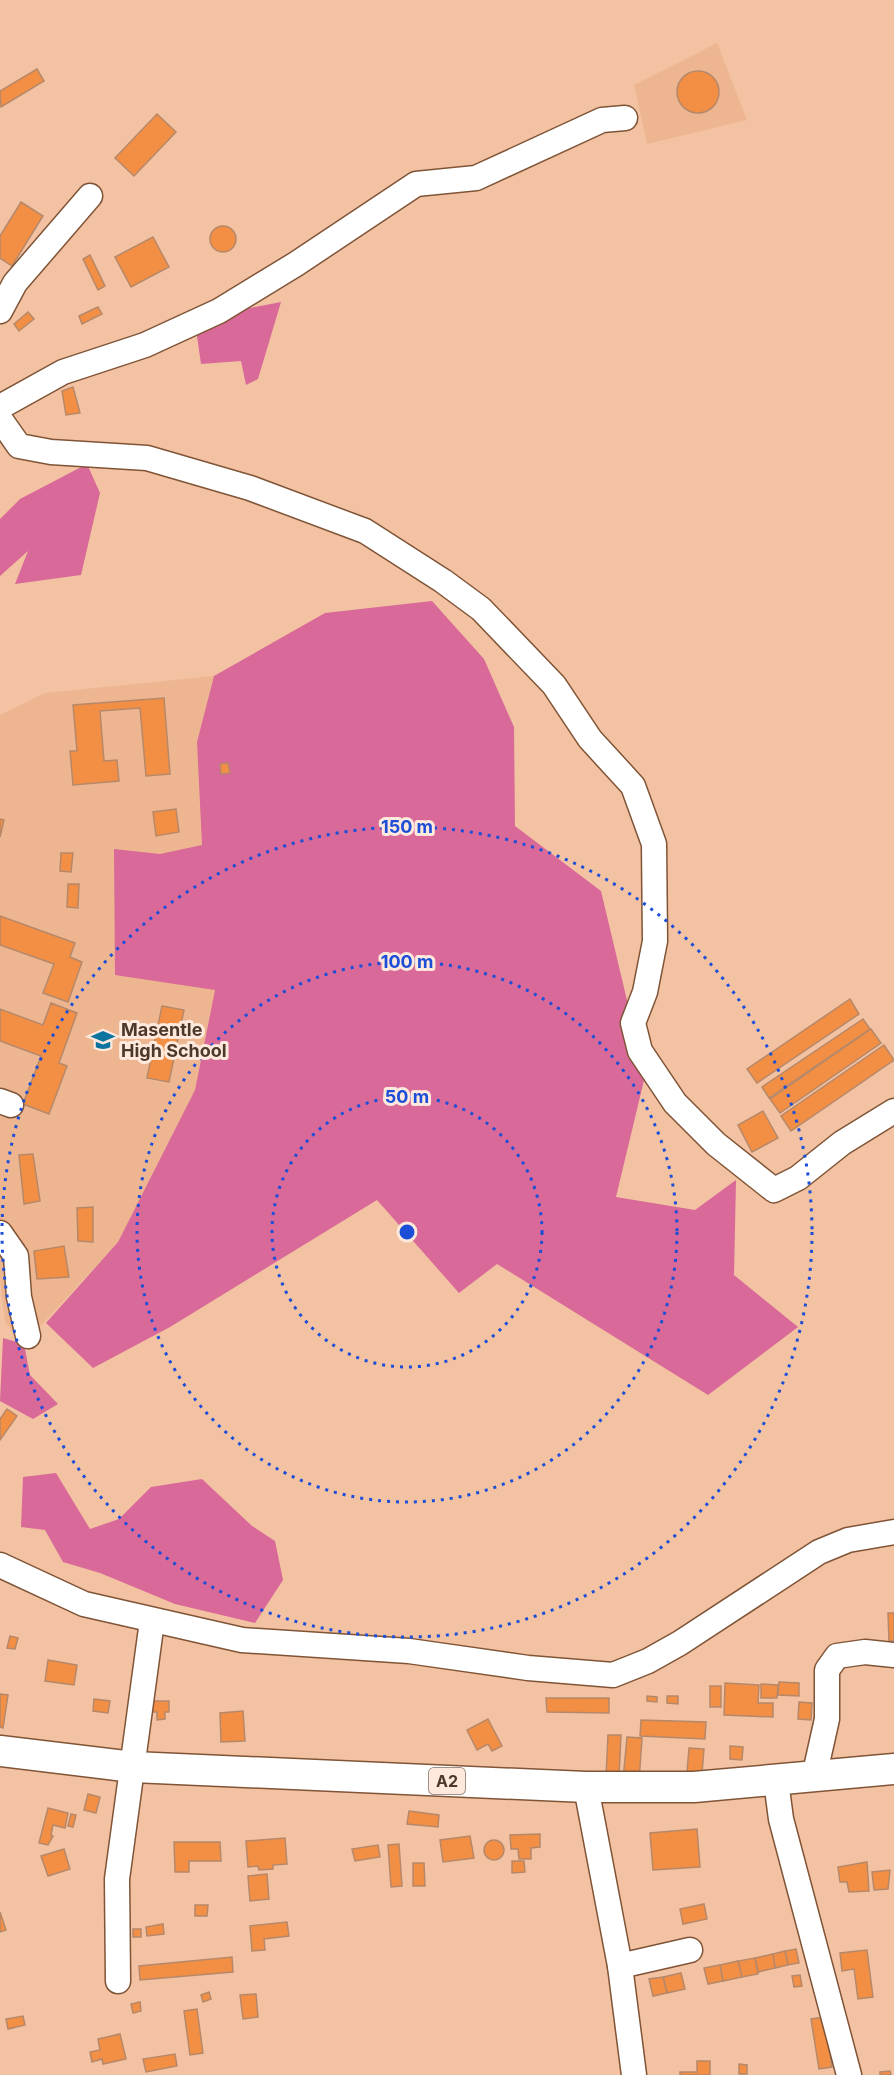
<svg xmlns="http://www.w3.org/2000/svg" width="894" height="2075" font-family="Inter,sans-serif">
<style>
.built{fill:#edb691}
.forest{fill:#d86999}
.building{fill:#f38f44;stroke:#b6886a;stroke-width:1.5}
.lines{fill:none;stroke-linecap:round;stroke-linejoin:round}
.minor-casing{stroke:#7f5437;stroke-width:27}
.major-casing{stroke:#7f5437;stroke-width:33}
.minor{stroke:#fff;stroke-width:24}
.major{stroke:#fff;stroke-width:30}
.ring{fill:none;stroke:#1d4ed8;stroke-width:3;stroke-dasharray:3 6}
.labels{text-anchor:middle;stroke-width:6;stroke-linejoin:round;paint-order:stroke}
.shield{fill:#fee9dc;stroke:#816d60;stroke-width:1.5}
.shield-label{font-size:16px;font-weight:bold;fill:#4c382b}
.poi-label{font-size:18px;font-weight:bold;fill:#4c382b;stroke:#fee9dc;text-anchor:start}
.centre{fill:#1d4ed8;stroke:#fee9dc;stroke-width:3}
.ring-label{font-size:18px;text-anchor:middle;font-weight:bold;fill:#1d4ed8;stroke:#fee9dc;stroke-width:6;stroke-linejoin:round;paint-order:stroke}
</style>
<rect width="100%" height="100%" fill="#f3c2a2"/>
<g class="built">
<polygon points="717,43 747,120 647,144 634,85"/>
<polygon points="214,676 197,742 215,990 195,1090 118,1242 24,1344 5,1322 0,1279 0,715 45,693"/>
</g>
<g class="forest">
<polygon points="281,302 258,379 246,385 241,361 201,364 196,329 250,308"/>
<polygon points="87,464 100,493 81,575 15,584 28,551 0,576 0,519 20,499"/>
<polygon points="432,601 484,659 514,727 515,826 601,891 645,1076 616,1197 695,1210 736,1180 734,1275 798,1327 708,1395 497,1264 459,1293 377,1200 170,1327 93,1368 46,1323 118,1242 195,1090 215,990 115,975 114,849 160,854 202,845 197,742 214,676 325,613"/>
<polygon points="3,1338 24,1344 30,1375 58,1404 33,1419 0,1401"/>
<polygon points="56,1473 90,1529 119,1519 151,1487 202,1479 252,1526 275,1541 283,1580 255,1623 175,1604 100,1573 63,1562 45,1530 21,1527 23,1477"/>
</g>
<g class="building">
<polygon points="37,69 44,81 1,107 0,91"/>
<circle cx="698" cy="92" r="21"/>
<polygon points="157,114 176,132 134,176 115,158"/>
<polygon points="21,202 43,216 12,266 0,258 0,236"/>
<circle cx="223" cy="239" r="13"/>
<polygon points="153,237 169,267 131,287 115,257"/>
<polygon points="90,255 105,286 98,290 83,259"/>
<polygon points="98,307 102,314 82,324 79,316"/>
<polygon points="28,312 34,319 19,331 14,324"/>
<polygon points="73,387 80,413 66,415 62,391"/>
<polygon points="164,698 170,774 146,776 140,708 100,711 104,761 117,760 119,781 73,785 70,751 77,751 73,705"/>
<polygon points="228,763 230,773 221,774 220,764"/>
<polygon points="176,809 179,832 156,836 153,812"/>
<polygon points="0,819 4,820 0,837"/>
<polygon points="61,853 73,853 71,872 60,871"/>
<polygon points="68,884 79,884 78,908 67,907"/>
<polygon points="0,916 75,943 70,957 82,962 68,1002 43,993 54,964 0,945"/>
<polygon points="850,999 859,1014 757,1083 747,1069"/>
<polygon points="51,1003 77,1013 59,1063 67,1066 49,1114 23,1104 41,1056 0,1041 0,1009 43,1025"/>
<polygon points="162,1006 184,1010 169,1082 147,1078"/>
<polygon points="863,1019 870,1029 769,1098 762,1087"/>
<polygon points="871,1029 881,1043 780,1113 770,1099"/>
<polygon points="884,1045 894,1060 791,1131 781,1116"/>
<polygon points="763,1111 778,1138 752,1152 738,1125"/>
<polygon points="33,1154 40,1201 24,1204 19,1155"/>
<polygon points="93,1207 93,1242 78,1241 77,1208"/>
<polygon points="64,1246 69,1277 37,1279 34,1251"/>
<polygon points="7,1409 17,1416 0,1440 0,1419"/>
<polygon points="888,1613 894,1613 894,1641 889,1641"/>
<polygon points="10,1636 18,1638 15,1649 7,1648"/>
<polygon points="48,1660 77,1665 74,1685 45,1681"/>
<polygon points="779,1682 799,1683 799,1696 778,1695"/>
<polygon points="725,1683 759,1685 758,1703 773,1703 773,1717 724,1715"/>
<polygon points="761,1684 778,1685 777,1698 761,1698"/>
<rect x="710" y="1686" width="11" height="21"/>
<polygon points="0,1694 8,1695 3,1728 0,1727"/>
<polygon points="647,1696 657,1697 657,1702 647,1701"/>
<polygon points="667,1696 678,1696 678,1704 667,1703"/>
<polygon points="546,1698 609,1698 609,1713 547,1712"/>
<polygon points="94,1699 110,1701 108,1713 93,1711"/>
<polygon points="152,1701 169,1701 169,1712 165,1712 165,1719 157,1720 157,1712 152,1712"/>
<polygon points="799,1702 812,1703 811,1720 798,1719"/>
<polygon points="243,1711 245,1741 221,1742 220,1713"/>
<polygon points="488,1719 502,1746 492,1751 488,1744 477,1750 467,1730"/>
<polygon points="641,1720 706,1722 705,1739 640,1736"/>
<polygon points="608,1735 621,1735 619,1777 606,1776"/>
<polygon points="627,1737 642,1738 639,1782 623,1780"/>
<polygon points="730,1746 743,1747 742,1760 730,1759"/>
<polygon points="689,1748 704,1749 702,1773 687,1772"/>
<polygon points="88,1794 100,1797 96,1813 84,1810"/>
<polygon points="48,1808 68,1813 65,1828 53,1825 51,1835 53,1836 48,1845 39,1843"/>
<polygon points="409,1811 439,1815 438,1827 407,1824"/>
<polygon points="71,1814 76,1815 73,1827 68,1826"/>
<polygon points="697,1829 700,1867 653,1870 650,1833"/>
<polygon points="540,1834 540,1847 531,1848 531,1859 519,1859 518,1849 511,1849 510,1835"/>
<polygon points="470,1836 474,1858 443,1862 440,1840"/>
<polygon points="285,1838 287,1864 273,1865 273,1869 259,1870 258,1866 248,1867 246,1841"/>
<circle cx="494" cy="1850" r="10"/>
<polygon points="174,1842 220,1842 221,1861 189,1861 189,1872 175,1872"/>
<polygon points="399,1844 402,1886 391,1887 388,1845"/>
<polygon points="378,1845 380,1857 355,1861 352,1849"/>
<polygon points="64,1849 70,1869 48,1876 41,1856"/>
<polygon points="512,1861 524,1861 525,1872 512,1873"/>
<polygon points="867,1862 869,1891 849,1892 847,1882 840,1882 838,1867"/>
<polygon points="413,1863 424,1863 425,1886 413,1886"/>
<polygon points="890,1870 888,1889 874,1890 872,1872"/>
<polygon points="267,1874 269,1899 250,1901 248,1876"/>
<polygon points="704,1904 707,1919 683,1924 680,1909"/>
<polygon points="195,1905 208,1905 207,1916 195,1916"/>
<polygon points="0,1912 6,1930 0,1932"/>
<polygon points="287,1922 289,1936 264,1939 265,1950 252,1951 250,1926"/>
<polygon points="163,1924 164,1934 147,1936 146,1927"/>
<rect x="133" y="1929" width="8" height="8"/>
<polygon points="796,1949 799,1963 788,1965 785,1951"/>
<polygon points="867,1950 873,1997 858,1999 854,1969 842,1971 840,1953"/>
<polygon points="785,1951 788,1965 775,1968 773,1954"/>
<polygon points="773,1954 775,1968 758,1972 755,1958"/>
<polygon points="232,1957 233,1972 140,1980 139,1966"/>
<polygon points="755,1958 758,1974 742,1977 738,1961"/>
<polygon points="738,1961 742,1977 723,1981 720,1965"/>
<polygon points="720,1965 723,1981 708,1984 704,1968"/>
<polygon points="681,1973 685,1989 667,1993 663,1977"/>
<polygon points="800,1975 802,1986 794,1987 792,1976"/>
<polygon points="663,1977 667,1993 653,1996 649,1979"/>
<polygon points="209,1992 211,1999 203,2002 201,1995"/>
<polygon points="256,1994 258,2017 243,2019 240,1995"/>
<polygon points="140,2002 141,2011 133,2013 131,2004"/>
<polygon points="197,2009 203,2053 190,2055 184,2011"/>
<polygon points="23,2016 25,2025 8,2029 6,2019"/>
<polygon points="824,2017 832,2067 819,2069 811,2019"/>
<polygon points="120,2034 126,2059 103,2064 102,2059 92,2062 90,2052 100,2050 98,2039"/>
<polygon points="175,2054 177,2066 146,2072 143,2059"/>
<polygon points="697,2061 710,2061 710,2075 680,2075 680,2072 697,2072"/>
<polygon points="739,2064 747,2065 747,2074 739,2074"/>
<polygon points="890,2071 891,2075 880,2075 880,2072"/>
</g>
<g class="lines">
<g class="minor-casing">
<g id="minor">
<polyline points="0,311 15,283 90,196"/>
<polyline points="0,407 63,372 145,345 219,311 296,264 416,184 476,178 602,120 625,118"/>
<polyline points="0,419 19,446 51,452 147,458 250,488 365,531 443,581 481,609 554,685 590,739 633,786 654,844 655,941 645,992 633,1023 640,1051 675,1103 716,1144 774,1190 798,1178 842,1143 894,1111"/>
<polyline points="0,1101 11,1105"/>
<polyline points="0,1233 16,1256 19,1297 28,1336"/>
<polyline points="0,1565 84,1604 242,1640 409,1651 528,1668 613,1675 648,1661 680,1643 819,1552 848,1540 894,1532"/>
<polyline points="814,1777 827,1719 827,1670 837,1656 865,1652 894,1655"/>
<polyline points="776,1781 781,1819 849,2075"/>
<polyline points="586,1787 620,1966 634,2075"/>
<polyline points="620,1966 690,1950"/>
<polyline points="118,1981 117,1879 152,1621"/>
</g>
</g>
<g class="major-casing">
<polyline id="major" points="0,1751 133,1767 586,1787 694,1787 894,1769"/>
</g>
<use href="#minor" class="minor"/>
<use href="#major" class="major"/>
</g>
<g class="ring">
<circle cx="407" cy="1232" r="135"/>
<circle cx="407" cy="1232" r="270"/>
<circle cx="407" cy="1232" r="405"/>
</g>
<defs>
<g id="school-bare" transform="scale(1.8)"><path d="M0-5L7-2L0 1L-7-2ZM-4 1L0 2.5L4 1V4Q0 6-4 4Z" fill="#0a739f" stroke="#fee9dc" stroke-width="2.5" paint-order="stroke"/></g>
</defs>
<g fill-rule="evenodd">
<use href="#school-bare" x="103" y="1040"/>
</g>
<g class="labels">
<rect class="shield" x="429" y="1768" width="36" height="26" rx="4.5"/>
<g class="shield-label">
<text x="447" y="1787">A2</text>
</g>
<g class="poi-label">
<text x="121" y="1036">Masentle<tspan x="121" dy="21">High School</tspan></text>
</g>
</g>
<circle cx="407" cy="1232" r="9" class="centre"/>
<g class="ring-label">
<text x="407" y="833">150 m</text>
<text x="407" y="968">100 m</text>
<text x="407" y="1103">50 m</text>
</g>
</svg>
